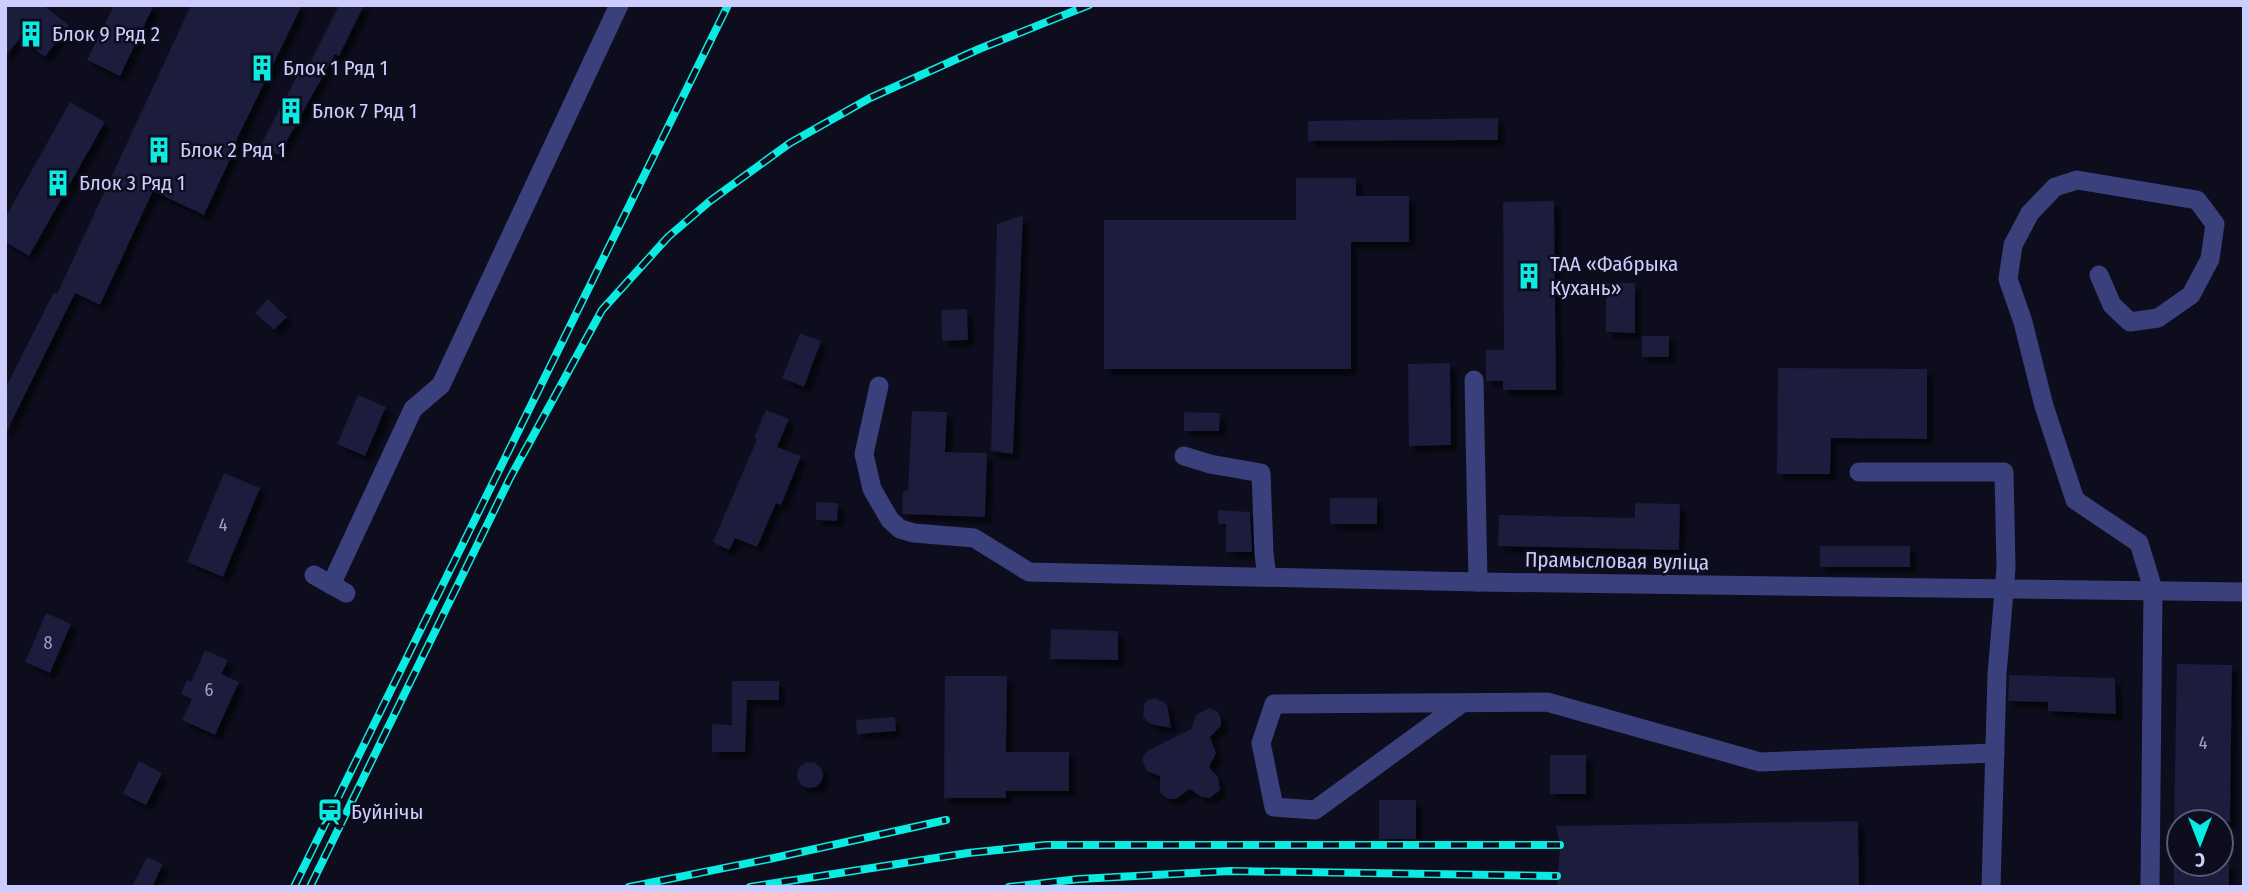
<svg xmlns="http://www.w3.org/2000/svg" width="2249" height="892" font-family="'Fira Sans Condensed',sans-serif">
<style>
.building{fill:#1c1a3e;filter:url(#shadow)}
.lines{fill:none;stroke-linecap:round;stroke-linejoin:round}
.minor{stroke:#3a407b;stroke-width:19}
.rail-casing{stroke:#0aebe1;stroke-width:8}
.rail{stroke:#0d0d1e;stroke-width:5;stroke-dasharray:16;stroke-linecap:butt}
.labels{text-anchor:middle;stroke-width:5;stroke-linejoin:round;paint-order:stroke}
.number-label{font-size:18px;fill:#a0a0cd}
.poi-label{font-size:21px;fill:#cccdfd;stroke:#0d0d1e;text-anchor:start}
.street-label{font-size:21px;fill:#cccdfd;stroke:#0d0d1e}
</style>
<defs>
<filter id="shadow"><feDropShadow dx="6" dy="6" stdDeviation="2" flood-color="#0009"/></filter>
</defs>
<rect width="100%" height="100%" fill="#0d0d1e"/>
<g class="building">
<polygon points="5,5 43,5 69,25 45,57 20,38 5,57"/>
<polygon points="114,5 154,5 120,76 87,60"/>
<polygon points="191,5 302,5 235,143 237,144 204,215 153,191 100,305 75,293 5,435 5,389 54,292 57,294"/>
<polygon points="339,5 364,5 339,56 335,54 279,155 259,148 304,63 309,65"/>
<polygon points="70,102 105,122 29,256 5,242 5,218"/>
<polygon points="1498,118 1498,140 1308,141 1308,121"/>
<polygon points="1296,178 1356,178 1356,196 1409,196 1409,242 1351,242 1351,369 1104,369 1104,220 1296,220"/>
<polygon points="1554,201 1556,390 1503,390 1503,381 1486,381 1486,350 1504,350 1503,202"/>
<polygon points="1023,215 1013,454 991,451 997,224"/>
<polygon points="1606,283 1635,283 1635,333 1606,332"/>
<polygon points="268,299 287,317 274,330 255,313"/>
<polygon points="967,309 968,340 942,341 941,310"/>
<polygon points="800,333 821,341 804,387 782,378"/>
<rect x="1642" y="336" width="27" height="21"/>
<polygon points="1450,363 1451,445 1409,446 1408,364"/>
<polygon points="1778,368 1927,369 1927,439 1831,438 1830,474 1777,474"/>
<polygon points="358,395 386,407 365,456 337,444"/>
<polygon points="766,410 789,419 777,447 801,456 781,505 776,503 757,547 735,538 729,550 713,542 757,439 754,437"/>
<polygon points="912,411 947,412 945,452 987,453 985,517 902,514 903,491 908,491"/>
<polygon points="1184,412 1220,413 1219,431 1184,431"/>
<polygon points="224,473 260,488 223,577 187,562"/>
<rect x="1330" y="498" width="47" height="26"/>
<polygon points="816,502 838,503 837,521 816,520"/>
<polygon points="1635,503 1680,504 1679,550 1498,546 1499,515 1635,518"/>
<polygon points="1218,510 1250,512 1252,552 1226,552 1226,524 1218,524"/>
<rect x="1820" y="546" width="90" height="21"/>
<polygon points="46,613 71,624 50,673 25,662"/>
<polygon points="1051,629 1118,631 1118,660 1050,659"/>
<polygon points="205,650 228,660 221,674 239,682 215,735 182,720 192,699 181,694 187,680 191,682"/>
<polygon points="2177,664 2232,665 2230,822 2174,822"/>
<polygon points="2009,675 2115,678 2116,714 2048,711 2048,702 2008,701"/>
<polygon points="945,676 1007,676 1006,752 1069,752 1069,791 1006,791 1006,798 944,798"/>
<polygon points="732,681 779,681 779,700 747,700 745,752 712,752 712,724 732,725"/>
<polygon points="1156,698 1167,704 1171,728 1150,724 1143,717 1144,704 1147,700"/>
<polygon points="1209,708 1217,711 1221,718 1221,726 1210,737 1216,753 1209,767 1218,777 1220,790 1210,798 1201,797 1190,789 1176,799 1167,799 1160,792 1160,776 1146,771 1142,758 1147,751 1191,729 1197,714"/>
<polygon points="895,717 896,731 857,734 856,720"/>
<rect x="1550" y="755" width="36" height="39"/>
<polygon points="139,761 162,773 146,805 123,794"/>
<circle cx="810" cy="775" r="13"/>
<rect x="1379" y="800" width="37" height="39"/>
<polygon points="1858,821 1859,887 1557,887 1560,845 1556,826"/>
<polygon points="147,857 163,864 152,887 132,887"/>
<rect x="2174" y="864" width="55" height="23"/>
</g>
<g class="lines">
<g class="minor">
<polyline points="2099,275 2112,305 2130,322 2158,318 2191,295 2210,259 2215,224 2197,200 2077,180 2055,187 2030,213 2013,245 2008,279 2023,322 2044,406 2075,500 2139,543 2153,589 2150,887"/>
<polyline points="1474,380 1478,582"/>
<polyline points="879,386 864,454 872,489 890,520 900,529 914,533 974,538 1029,572 1478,582 2244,592"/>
<polyline points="1184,456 1210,464 1261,473 1264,554 1267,577"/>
<polyline points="1859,472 2004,472 2006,568 1997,674 1991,887"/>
<polyline points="314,575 346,593"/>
<polyline points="331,585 413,409 441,385 619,5"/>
<polyline points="1462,703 1315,810 1274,807 1261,743 1274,704 1547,702 1760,762 1995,753"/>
</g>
<g class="rail-casing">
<g id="rail">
<polyline points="294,887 728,5"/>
<polyline points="310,887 510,478 602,310 668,237 710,201 790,143 870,98 979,49 1089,5"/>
<polyline points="629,887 774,858 946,820"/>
<polyline points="750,887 968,853 1046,845 1560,845"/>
<polyline points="1009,887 1079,879 1230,871 1557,876"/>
</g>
</g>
<use href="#rail" class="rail"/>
</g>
<defs>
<g id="building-bare" transform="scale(2.1)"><path d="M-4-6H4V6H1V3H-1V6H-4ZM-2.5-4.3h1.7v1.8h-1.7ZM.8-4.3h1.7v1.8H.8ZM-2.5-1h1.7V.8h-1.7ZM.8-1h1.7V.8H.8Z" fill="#0aebe1" stroke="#0d0d1e" stroke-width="2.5" paint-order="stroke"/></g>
<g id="station-bare" transform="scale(2.1)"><path d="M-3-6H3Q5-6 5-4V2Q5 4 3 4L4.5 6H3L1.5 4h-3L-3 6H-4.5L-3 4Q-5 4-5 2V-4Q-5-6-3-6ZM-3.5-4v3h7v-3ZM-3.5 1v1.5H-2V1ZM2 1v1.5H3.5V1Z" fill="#0aebe1" stroke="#0d0d1e" stroke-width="2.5" paint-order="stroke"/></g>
</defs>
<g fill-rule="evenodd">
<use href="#building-bare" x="31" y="34"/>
<use href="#building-bare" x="262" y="68"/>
<use href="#building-bare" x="291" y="111"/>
<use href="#building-bare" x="159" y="150"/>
<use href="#building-bare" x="58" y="183"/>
<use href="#building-bare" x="1529" y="276"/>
<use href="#station-bare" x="330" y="812"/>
</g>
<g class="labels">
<g class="number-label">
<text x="223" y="531">4</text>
<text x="48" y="649">8</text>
<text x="209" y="696">6</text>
<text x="2203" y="749">4</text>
</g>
<g class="poi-label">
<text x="52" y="41">Блок 9 Ряд 2</text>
<text x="283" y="75">Блок 1 Ряд 1</text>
<text x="312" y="118">Блок 7 Ряд 1</text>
<text x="180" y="157">Блок 2 Ряд 1</text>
<text x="79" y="190">Блок 3 Ряд 1</text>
<text x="1550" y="271">ТАА «Фабрыка<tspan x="1550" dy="24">Кухань»</tspan></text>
<text x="351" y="819">Буйнічы</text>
</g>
<g class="street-label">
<text transform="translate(1617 561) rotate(1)" y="7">Прамысловая вуліца</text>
</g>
</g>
<rect width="2249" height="892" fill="none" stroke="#cccdfd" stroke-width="14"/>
<g transform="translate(2200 843) rotate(180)"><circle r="33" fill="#0d0d1e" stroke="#595a77" stroke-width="2"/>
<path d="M0-5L12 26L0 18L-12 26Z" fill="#0aebe1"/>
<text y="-10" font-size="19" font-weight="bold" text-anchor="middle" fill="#cccdfd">С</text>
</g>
</svg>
